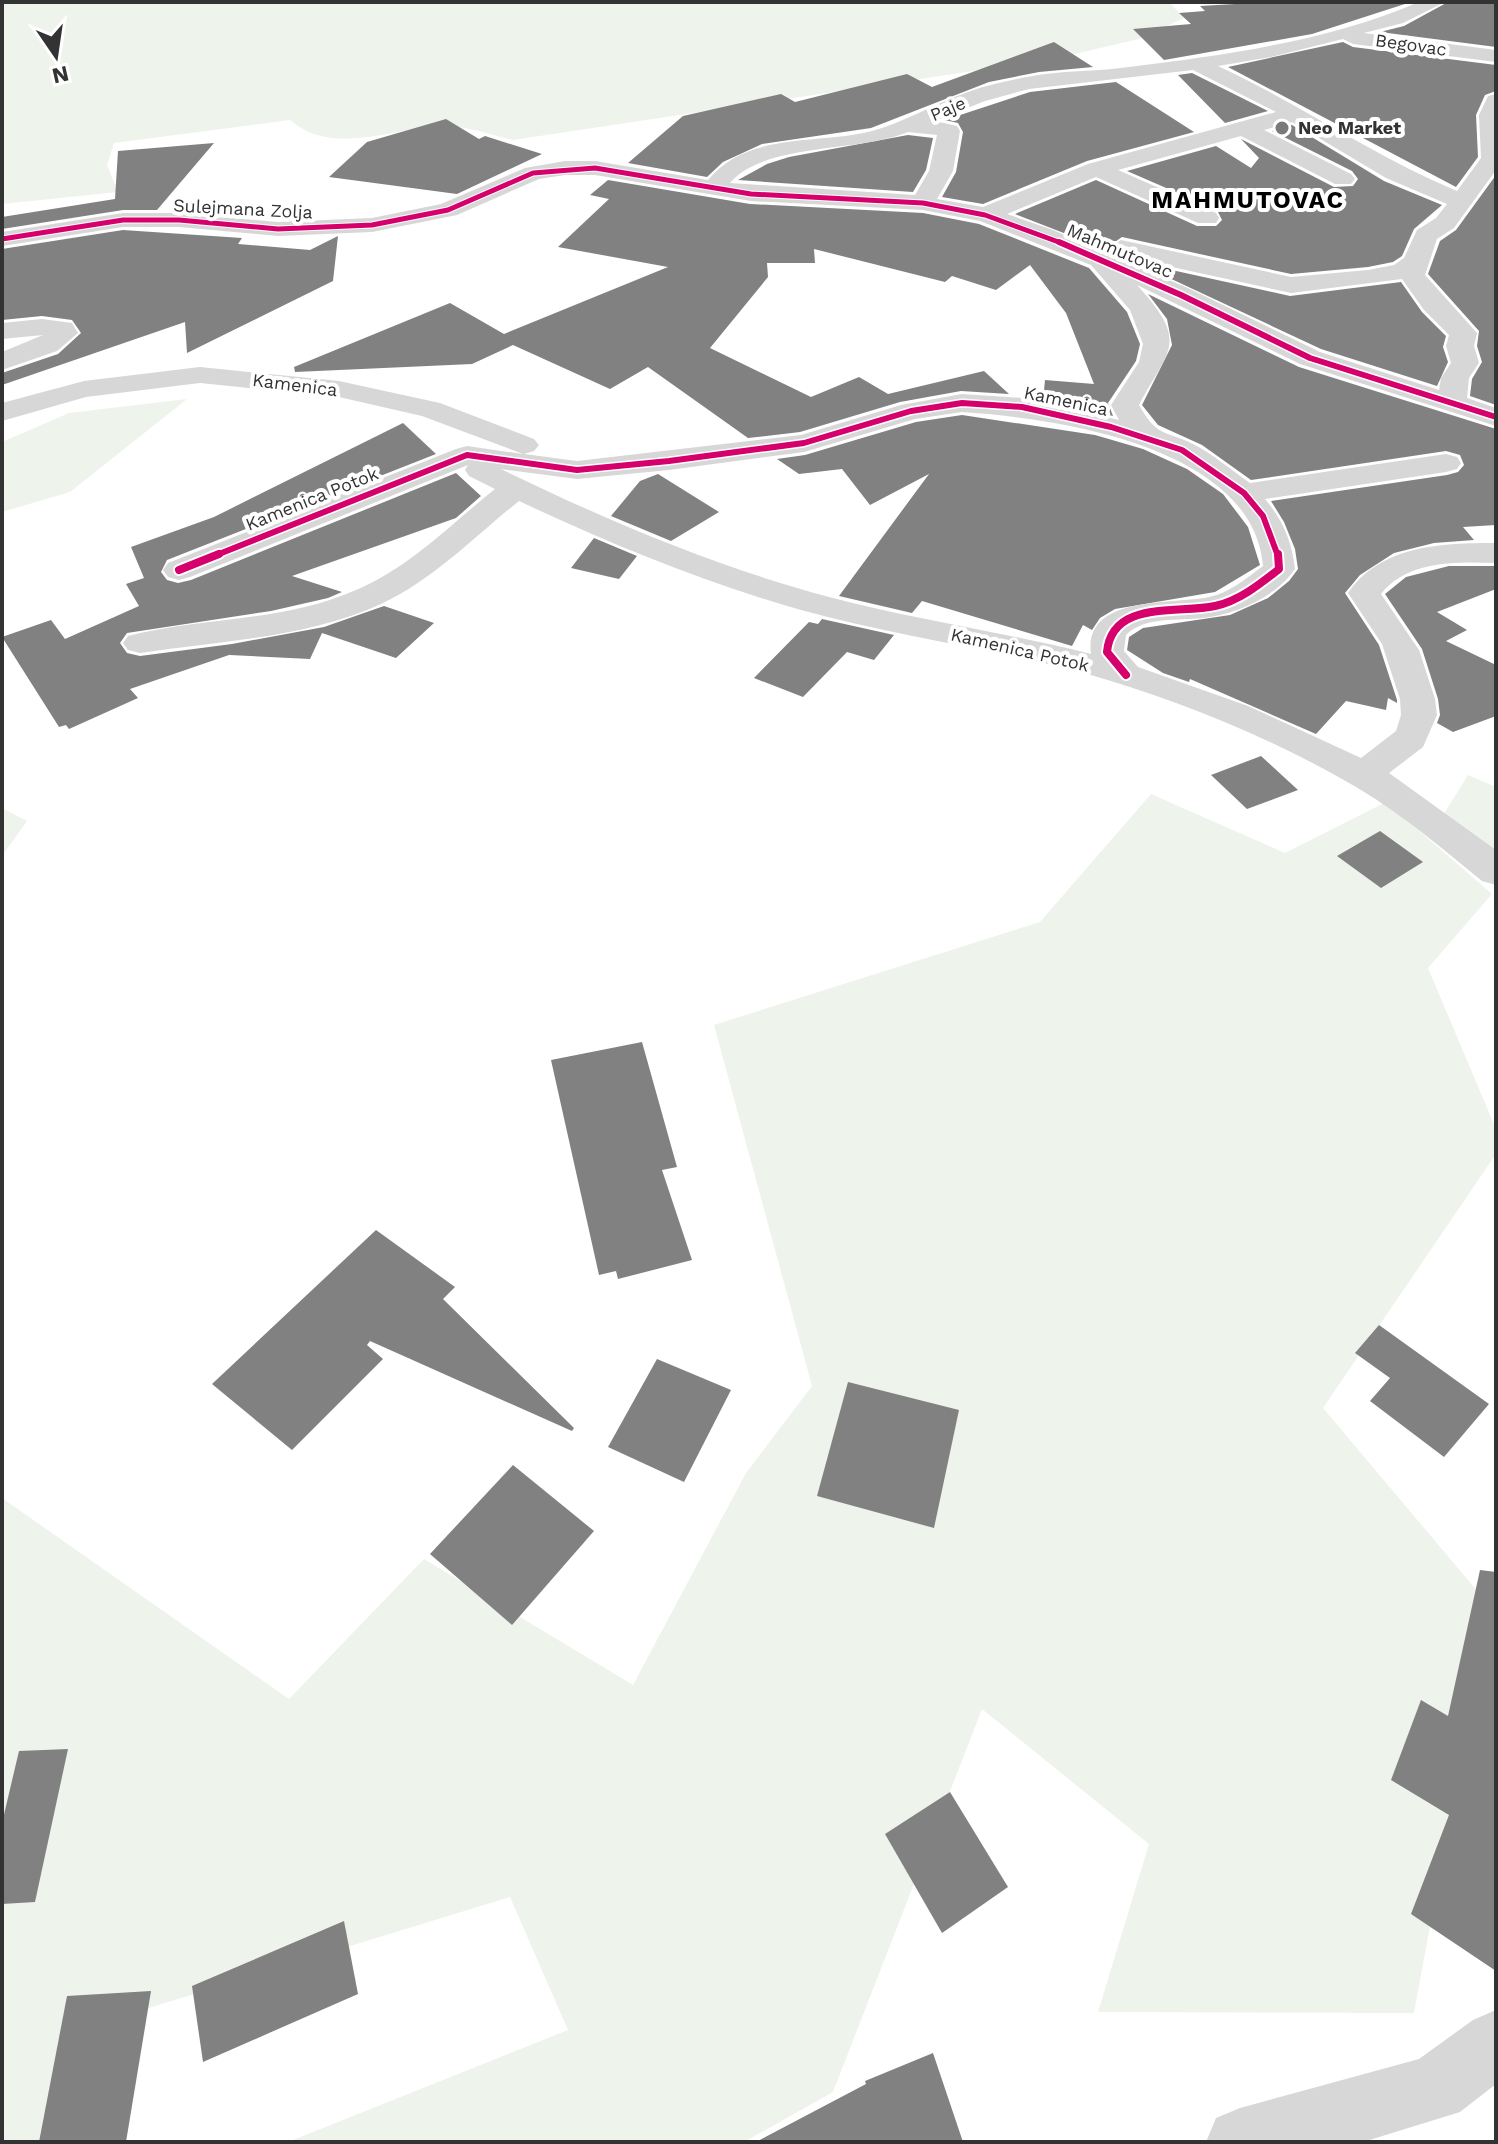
<svg xmlns="http://www.w3.org/2000/svg" width="1498" height="2144" font-family="'Work Sans',sans-serif">
<style>
.green{fill:#eef3ec}
.building{fill:#818181}
.lines{fill:none;stroke-linecap:round;stroke-linejoin:round}
.street{fill:#d7d7d7;fill-rule:evenodd}
.cycleway-far2-casing{stroke:#fff;stroke-width:7}
.cycleway-far1-casing{stroke:#fff;stroke-width:9}
.cycleway-casing{stroke:#fff;stroke-width:12}
.cycleway-far2{stroke:#d6006c;stroke-width:5}
.cycleway-far1{stroke:#d6006c;stroke-width:6}
.cycleway{stroke:#d6006c;stroke-width:8}
.poi-dot{fill:#7a7a7a;stroke:#fff;stroke-width:3}
.labels{text-anchor:middle;stroke-width:8;stroke-linejoin:round;paint-order:stroke}
.far-street-label{font-size:18px;fill:#333;stroke:#fff}
.far-poi-label{font-size:18px;font-weight:bold;fill:#333;stroke:#fff;text-anchor:start}
.far-district-label{font-size:24px;font-weight:bold;letter-spacing:2px;fill:#000;stroke:#fff}
</style>
<rect width="100%" height="100%" fill="#fff"/>
<g class="green">
<path d="M2,2H1169L1184,18L1139,39L1053,59L513,140C495,136 476,129 458,127C403,121 338,161 290,120L114,143L107,165L118,192L2,204Z"/>
<polygon points="187,399 70,492 2,512 2,442 69,413"/>
<polygon points="1468,775 1496,787 1496,860 1442,817"/>
<polygon points="1151,794 1285,853 1386,802 1492,894 1428,968 1496,1129 1496,1154 1323,1408 1489,1605 1414,2013 1098,2012 1149,1844 982,1709 833,2092 744,2142 288,2142 568,2030 510,1897 116,2018 85,2142 2,2142 2,1498 289,1699 424,1559 633,1685 746,1473 812,1386 714,1025 1040,922"/>
<polygon points="2,808 27,821 2,856"/>
</g>
<g class="building">
<polygon points="1270,2 1281,4 1411,2 1312,34 1164,60 1133,29 1191,24 1179,13 1205,11 1200,6"/>
<polygon points="1448,2 1496,2 1496,47 1380,32 1404,26"/>
<polygon points="1054,42 1093,67 1039,72 989,82 871,128 762,144 723,162 707,177 628,163 683,116 781,94 795,102 907,74 932,87"/>
<polygon points="1343,42 1353,47 1496,65 1496,91 1485,95 1476,115 1478,157 1456,187 1228,67"/>
<polygon points="1192,73 1268,111 1225,123 1178,75"/>
<polygon points="1116,82 1194,132 1087,161 983,204 942,197 956,172 963,132 958,123 945,120 1030,92"/>
<polygon points="446,119 479,139 485,136 542,154 457,194 329,177 367,142"/>
<polygon points="1292,125 1384,181 1442,205 1414,229 1402,256 1393,262 1368,267 1291,274 1122,237 1105,249 1015,214 1096,180 1197,226 1216,226 1222,220 1217,210 1127,171 1216,146 1251,168 1259,158 1241,139 1334,187 1353,186 1358,179 1352,171 1272,131"/>
<polygon points="908,135 933,138 926,170 913,192 738,180 767,164 789,157"/>
<polygon points="214,143 157,210 123,210 2,229 2,217 115,199 118,151"/>
<polygon points="1496,175 1496,405 1470,396 1472,379 1482,362 1477,346 1479,331 1428,274 1440,241 1456,230"/>
<polygon points="608,180 750,204 923,213 979,224 1089,268 1127,312 1140,344 1136,361 1108,403 1113,416 1043,400 1045,380 1094,384 1066,313 1030,265 996,290 952,276 945,282 814,249 815,263 767,263 768,277 710,348 811,397 859,377 888,394 984,371 1009,394 961,391 900,402 800,432 748,438 648,367 610,389 513,345 472,364 295,372 294,367 450,303 504,334 668,267 558,247 609,199 590,195"/>
<polygon points="123,230 242,238 238,244 310,250 338,236 333,281 187,353 185,322 2,385 2,373 58,354 81,333 72,320 42,316 2,320 2,249"/>
<polygon points="1135,262 1290,296 1401,282 1422,312 1446,336 1443,347 1448,362 1437,386 1321,349"/>
<polygon points="1148,294 1299,367 1496,429 1496,525 1463,527 1474,540 1434,543 1394,553 1360,575 1345,593 1379,645 1397,700 1397,703 1388,698 1386,710 1346,701 1316,734 1190,679 1189,682 1163,673 1127,650 1129,637 1143,628 1230,615 1268,598 1289,581 1298,569 1295,549 1284,522 1271,501 1447,475 1458,472 1464,465 1460,455 1446,451 1251,480 1202,445 1158,425 1142,405 1172,345 1167,319"/>
<polygon points="962,415 1095,435 1143,449 1187,469 1223,494 1248,527 1260,565 1215,592 1115,609 1100,618 1092,630 1083,625 1072,646 922,601 912,613 839,596 929,474 870,505 842,469 799,474 777,459 805,455 916,422"/>
<polygon points="403,423 436,454 167,560 161,572 167,580 178,583 191,580 456,473 481,496 456,518 292,576 342,592 328,598 271,611 127,633 120,643 127,653 140,656 232,644 324,627 384,606 434,623 396,658 322,633 310,659 229,655 130,689 138,698 69,729 66,725 59,727 2,637 51,620 65,639 139,606 126,584 144,578 131,547 214,517"/>
<polygon points="658,474 719,512 671,541 611,516 640,481"/>
<polygon points="594,538 637,556 619,579 571,568"/>
<polygon points="1449,566 1496,566 1496,589 1437,612 1467,630 1446,641 1496,665 1496,716 1453,732 1437,723 1440,715 1438,699 1422,649 1385,594 1406,577"/>
<polygon points="822,619 894,635 874,660 847,652 803,697 754,678 809,622 818,624"/>
<polygon points="1261,756 1298,790 1247,809 1211,775"/>
<polygon points="1380,831 1423,862 1381,888 1337,856"/>
<polygon points="642,1042 677,1167 662,1170 692,1260 618,1279 616,1271 599,1275 551,1060"/>
<polygon points="376,1230 455,1287 443,1299 574,1428 572,1431 370,1341 367,1345 383,1359 292,1450 212,1384"/>
<polygon points="1379,1325 1489,1404 1444,1457 1370,1401 1390,1378 1355,1353"/>
<polygon points="657,1359 731,1390 684,1482 608,1447"/>
<polygon points="848,1382 959,1410 934,1528 817,1496"/>
<polygon points="513,1465 594,1531 512,1625 430,1554"/>
<polygon points="1480,1570 1496,1572 1496,1971 1411,1914 1449,1815 1391,1780 1421,1700 1448,1716"/>
<polygon points="68,1749 35,1902 2,1904 2,1823 19,1751"/>
<polygon points="950,1792 1008,1887 942,1933 885,1834"/>
<polygon points="344,1921 358,1994 203,2062 192,1986"/>
<polygon points="151,1991 126,2142 39,2142 67,1996"/>
<polygon points="933,2053 963,2142 756,2142 866,2084 865,2081"/>
</g>
<g class="lines">
<g class="street">
<path d="M1419,2H1445L1403,23L1364,33L1496,50V62L1353,44L1343,39L1271,57L1218,66C1300,104 1373,156 1457,191L1481,158L1479,115L1488,96L1496,94V170L1454,228L1437,239L1425,275L1477,333L1474,346L1479,363L1469,378L1467,398L1496,408V426L1300,364L1137,285C1190,343 1169,348 1139,405C1157,437 1164,430 1193,444C1213,454 1231,470 1250,483L1446,454L1457,457L1461,463L1457,469L1446,472L1265,499C1283,520 1292,542 1295,569C1276,597 1236,614 1203,618C1179,621 1144,616 1126,635L1124,651L1138,667L1248,706L1361,758L1396,731L1401,715L1400,699L1382,644L1348,593C1381,545 1442,543 1496,543V563C1456,562 1408,560 1381,594L1419,650L1435,699L1437,715L1423,747L1389,773L1496,850V885L1482,881C1443,849 1404,816 1361,790C1277,740 1179,700 1084,673C990,648 894,636 801,610C703,582 610,544 519,501C475,536 433,580 381,604C307,638 219,641 140,653L128,650L123,643L128,636C203,617 284,622 356,590C409,568 451,524 495,489L469,476L465,470L468,465L190,577L179,580L168,577L163,570L168,563L456,449L467,446L523,454L422,416L339,397L200,383L86,397L2,421V403L84,381L200,367L339,381L440,403L534,439L539,445L534,451L524,454L577,461L801,435L901,405L962,394L1022,398L1119,420L1111,405L1139,362L1143,344L1130,310L1091,265L980,221L923,210L751,201L595,175H565L539,179L457,215L372,232L278,236L179,227H123L2,246V232L123,213H179L278,222L372,218L441,204L525,168L565,161H595L708,180C748,131 818,145 872,131C905,122 936,103 968,92C987,85 1007,81 1027,77C1061,70 1095,72 1129,67C1225,55 1329,41 1419,2ZM1193,70L1276,112L1088,164L983,207L937,199L953,171L960,131L957,126L935,121L985,101L1029,89ZM1292,122L1386,178L1447,204L1436,218L1417,230L1404,258L1394,265L1368,270L1291,277L1121,240L1108,248L1121,256L1291,293L1402,279L1424,310L1449,335L1446,346L1451,363L1441,378L1439,390L1320,352L1190,289L1053,230L1007,214L1096,177L1198,223H1216L1219,218L1216,213L1118,170L1241,136L1335,184H1351L1355,179L1351,174L1264,130ZM908,132L937,135L929,171L915,195L730,183C765,142 858,153 908,132ZM962,412C1056,418 1253,446 1263,566C1247,578 1229,593 1209,597C1174,605 1083,594 1091,654C1004,632 916,620 829,597C716,567 606,520 501,469L577,479L669,470L804,452L915,419Z"/>
<polygon points="42,319 72,323 78,333 57,351 2,370 2,352 43,335 2,339 2,323"/>
<polygon points="1496,2010 1496,2084 1460,2112 1363,2142 1206,2142 1216,2118 1240,2108 1419,2059 1473,2020"/>
</g>
<g class="cycleway-far2-casing">
<polyline id="cycleway-far2" points="2,239 123,220 179,220 278,229 372,225 448,210 533,173 595,168 751,194 923,203 985,215 1064,244"/>
</g>
<g class="cycleway-far1-casing">
<g id="cycleway-far1">
<polyline points="1059,242 1181,295 1310,358 1496,417"/>
<polyline points="214,556 467,455 577,470 669,461 804,443 911,411 962,403 1022,407 1111,427 1182,450 1244,493 1263,516 1278,556"/>
</g>
</g>
<g class="cycleway-casing">
<g id="cycleway">
<polyline points="179,570 219,554"/>
<path d="M1126,675L1107,652C1112,600 1177,614 1215,606C1239,601 1260,584 1279,569L1278,554"/>
</g>
</g>
<use href="#cycleway-far2" class="cycleway-far2"/>
<use href="#cycleway-far1" class="cycleway-far1"/>
<use href="#cycleway" class="cycleway"/>
</g>
<circle class="poi-dot" cx="1282" cy="128" r="8"/>
<g class="labels">
<g class="far-street-label">
<text transform="translate(1411 45) rotate(8)" y="6">Begovac</text>
<text transform="translate(948 109) rotate(-23)" y="6">Paje</text>
<text transform="translate(243 209) rotate(3)" y="6">Sulejmana Zolja</text>
<text transform="translate(1120 251) rotate(23)" y="6">Mahmutovac</text>
<text transform="translate(295 385) rotate(7)" y="6">Kamenica</text>
<text transform="translate(1066 401) rotate(12)" y="6">Kamenica</text>
<text transform="translate(312 499) rotate(-22)" y="6">Kamenica Potok</text>
<text transform="translate(1020 650) rotate(13)" y="6">Kamenica Potok</text>
</g>
<g class="far-poi-label">
<text x="1298" y="134">Neo Market</text>
</g>
<g class="far-district-label">
<text x="1248" y="208">MAHMUTOVAC</text>
</g>
</g>
<rect width="1498" height="2144" fill="none" stroke="#333333" stroke-width="8"/>
<g transform="translate(56 56) rotate(167)" stroke="#ffffff" stroke-width="6" paint-order="stroke">
<path d="M0-6L14 30L0 20L-14 30Z" fill="#333333"/>
<text y="-12" font-size="22" font-weight="bold" text-anchor="middle" fill="#333333">N</text>
</g>
</svg>
